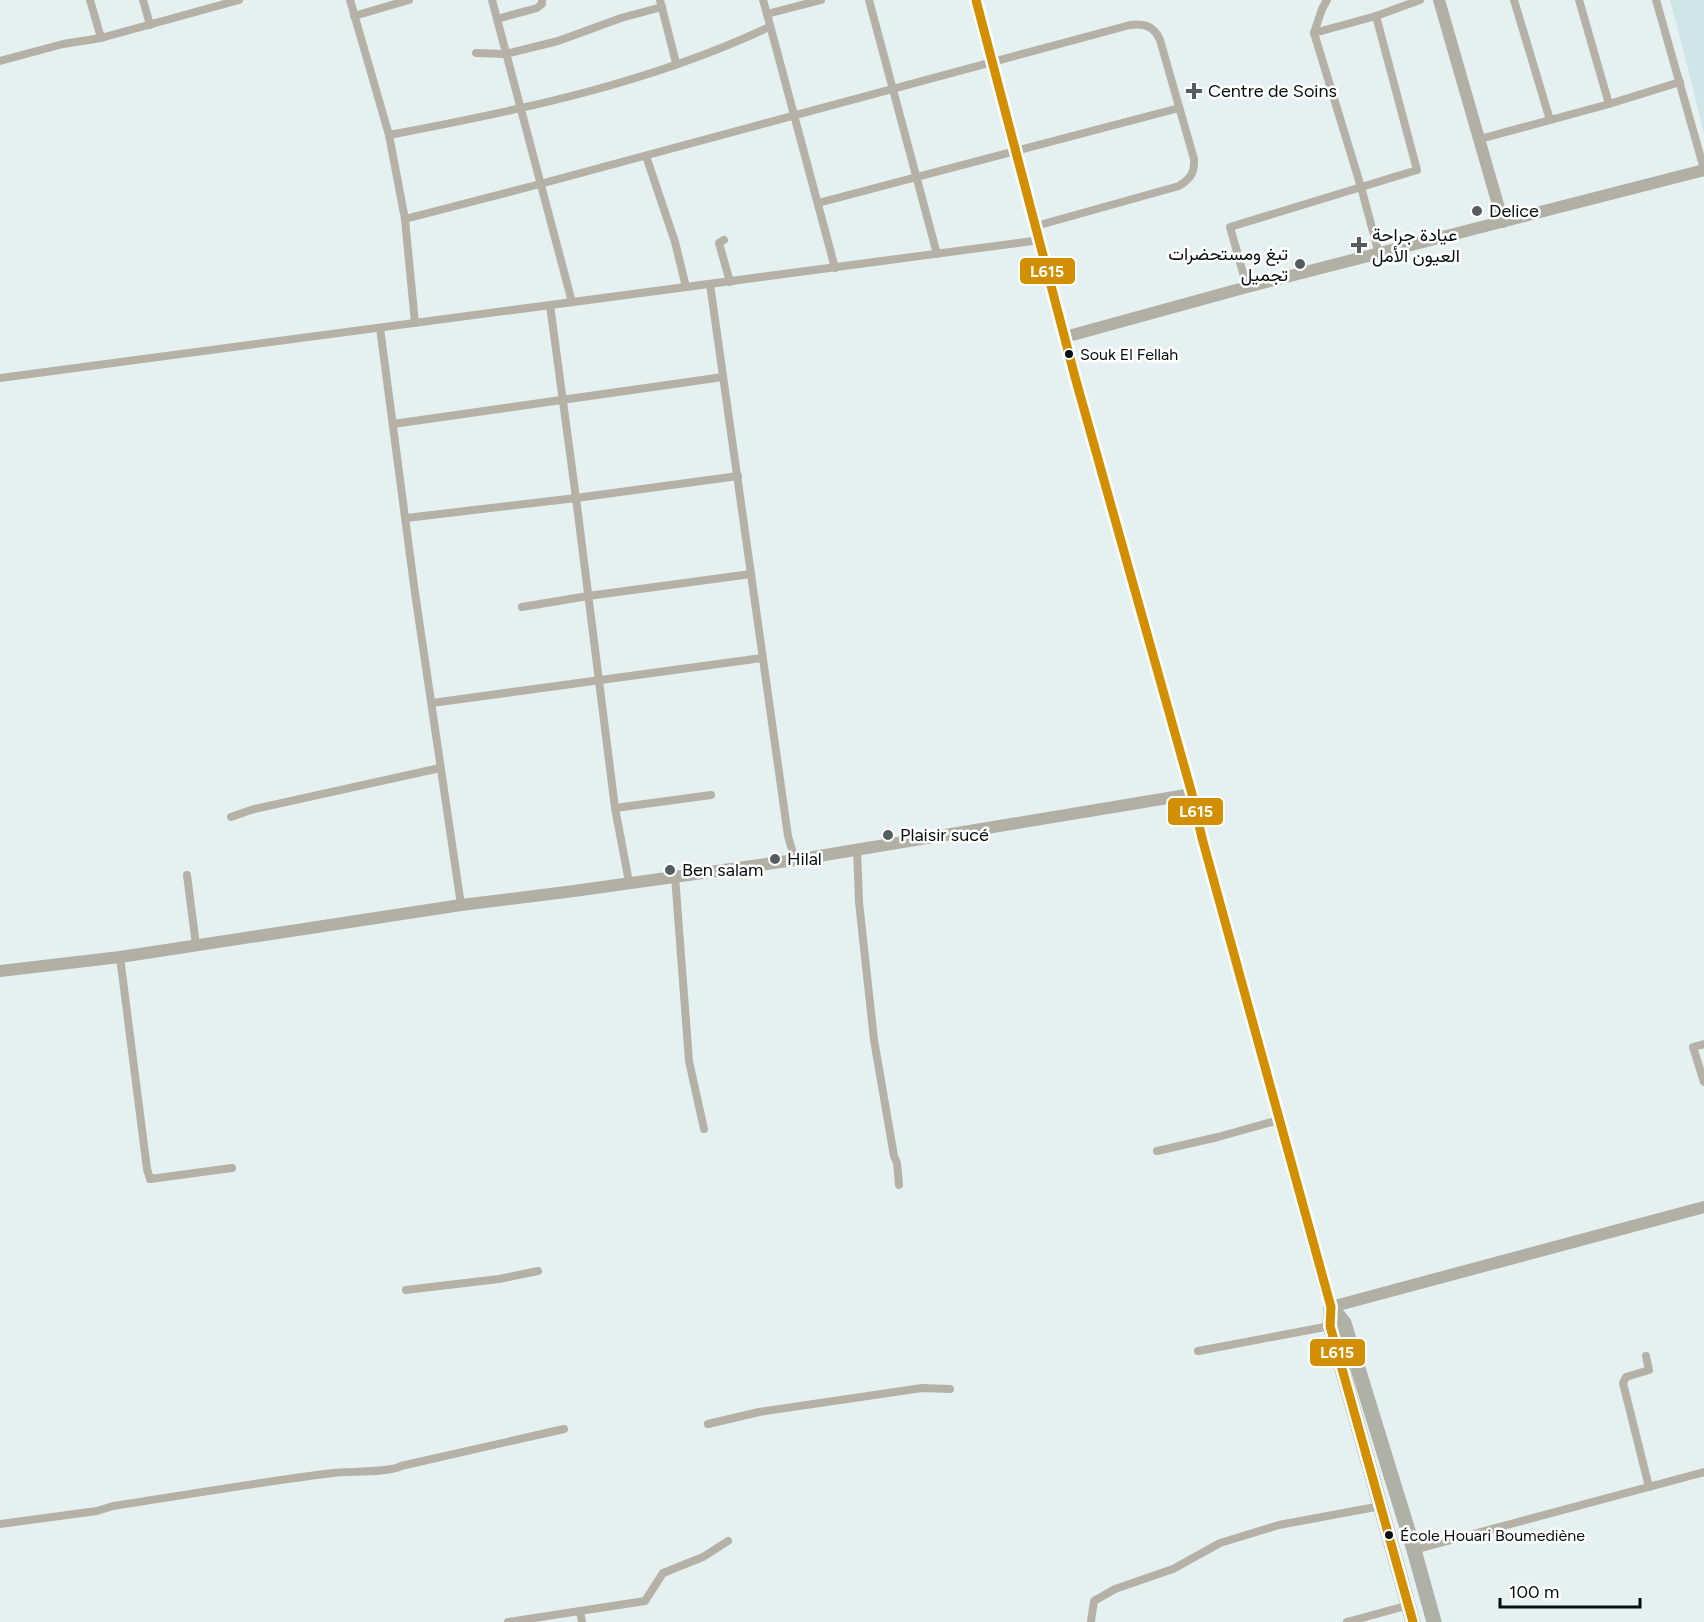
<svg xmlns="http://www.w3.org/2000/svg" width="1704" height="1622" font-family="Figtree,Vazirmatn,sans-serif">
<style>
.built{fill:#cfe5e7}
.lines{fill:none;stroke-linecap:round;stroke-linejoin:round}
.street{stroke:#b5b1a7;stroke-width:8}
.secondary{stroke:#b2b0a5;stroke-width:12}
.highway{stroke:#afb0a6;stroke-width:15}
.bus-1-casing{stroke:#fff;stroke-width:14}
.bus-1{stroke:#d38f02;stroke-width:9}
.poi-dot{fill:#555d5e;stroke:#fff;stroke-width:2}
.bus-dot{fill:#070e0f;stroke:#fff;stroke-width:2}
.labels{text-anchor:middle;stroke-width:5;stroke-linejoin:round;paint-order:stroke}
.bus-label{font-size:16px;fill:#070e0f;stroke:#fff;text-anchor:start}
.poi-label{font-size:18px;fill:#070e0f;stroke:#fff;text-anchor:start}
.line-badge{stroke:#fff;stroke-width:2}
.badge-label{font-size:16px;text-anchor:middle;font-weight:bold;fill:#fff}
</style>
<rect width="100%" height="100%" fill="#e5f1f1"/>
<polygon class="built" points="1670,0 1704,0 1704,134 1693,88"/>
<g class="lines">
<g class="street">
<polyline points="90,0 101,38 239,0"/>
<polyline points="143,0 150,25"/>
<polyline points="350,0 389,135 405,219 415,323"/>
<polyline points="492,0 572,302"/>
<polyline points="660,0 676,63"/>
<polyline points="763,0 767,14 821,0"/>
<polyline points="869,0 937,254"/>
<polyline points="1327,0 1322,9 1314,33 1361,187 1379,254"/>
<polyline points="1514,0 1550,120"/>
<polyline points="1579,0 1609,104"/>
<polyline points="1656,0 1704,169"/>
<polyline points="767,14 835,268"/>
<polyline points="354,16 409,0"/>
<polyline points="497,19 537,8 542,4 542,0"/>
<polyline points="1314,33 1376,16 1420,0"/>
<polyline points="476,53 505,54 558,41 621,18 662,7"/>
<polyline points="0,61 63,44 101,38"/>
<path d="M389,135C517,111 651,83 769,27"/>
<polyline points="1480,139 1609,104 1680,82"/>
<polyline points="646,156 675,242 686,287"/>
<polyline points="818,203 1179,108"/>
<path d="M405,219L540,184L1130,25C1144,23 1154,26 1160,40L1194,159C1195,173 1190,179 1179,186L1036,226"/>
<polyline points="724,240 719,243 730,282"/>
<polyline points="710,284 788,836 795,860"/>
<polyline points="1247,287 1230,227 1417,170 1376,16"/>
<polyline points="550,305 576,498 615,808 629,882"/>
<polyline points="380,328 415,593 461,905"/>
<polyline points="0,378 1040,240"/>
<polyline points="393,424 723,377"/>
<polyline points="406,518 576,498 738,476"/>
<polyline points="522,607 588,596 751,574"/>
<polyline points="432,703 762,658"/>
<polyline points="615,808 711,795"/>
<polyline points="231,817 254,809 440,768"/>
<polyline points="857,849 859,902 874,1040 894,1156 897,1163 899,1185"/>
<polyline points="187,875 196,945"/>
<polyline points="675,876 689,1061 704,1129"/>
<polyline points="120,957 147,1169 150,1179 232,1168"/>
<polyline points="1704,1044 1693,1047 1704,1082"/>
<polyline points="1157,1151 1218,1137 1279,1120"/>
<polyline points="406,1290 499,1279 538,1271"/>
<polyline points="1198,1351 1330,1326"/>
<polyline points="1646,1356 1649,1370 1626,1377 1623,1383 1649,1487"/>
<polyline points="708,1424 759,1412 922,1388 950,1389"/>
<path d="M0,1524L97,1511L113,1506C186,1495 259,1482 333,1473C349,1471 389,1473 401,1466L564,1429"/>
<polyline points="1414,1550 1704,1472"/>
<polyline points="580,1611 582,1622"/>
<polyline points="1091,1621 1094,1601 1115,1589 1173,1569 1220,1543 1279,1525 1381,1506"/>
<polyline points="508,1622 645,1601 663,1573 703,1557 728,1541"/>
<polyline points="1347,1622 1409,1605"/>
</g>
<g class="secondary">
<polyline points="976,0 1075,377 1192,794 1202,838 1325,1289 1331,1307 1704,1207"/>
<polyline points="1439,0 1503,222"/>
<polyline points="1065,337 1247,287 1704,170"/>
<polyline points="0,971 120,957 461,905 574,891 795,860 1192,794"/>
</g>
<g class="highway">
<polyline points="1331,1307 1344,1323 1414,1550 1434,1622"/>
<polyline points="1331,1307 1330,1326 1413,1622"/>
</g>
<g class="bus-1-casing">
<polyline id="bus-1" points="976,0 1075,377 1192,794 1202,838 1331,1307 1330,1326 1413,1622"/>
</g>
<use href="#bus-1" class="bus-1"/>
</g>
<g class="poi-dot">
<path d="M1191 82h6v6h6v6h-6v6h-6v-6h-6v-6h6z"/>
<circle cx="1477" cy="211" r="6"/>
<path d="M1356 236h6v6h6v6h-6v6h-6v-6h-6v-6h6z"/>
<circle cx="1300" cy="264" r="6"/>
<circle cx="888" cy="835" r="6"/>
<circle cx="775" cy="859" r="6"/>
<circle cx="670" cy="870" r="6"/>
</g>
<g class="bus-dot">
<circle cx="1069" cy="354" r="5"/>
<circle cx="1389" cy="1535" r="5"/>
</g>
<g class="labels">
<g class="bus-label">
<text x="1080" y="360">Souk El Fellah</text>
<text x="1400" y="1541">École Houari Boumediène</text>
</g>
<g class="poi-label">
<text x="1208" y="97">Centre de Soins</text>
<text x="1489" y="217">Delice</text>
<text x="1372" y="241">عيادة جراحة<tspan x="1372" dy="21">العيون الأمل</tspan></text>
<text x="1288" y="260" text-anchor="end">تبغ ومستحضرات<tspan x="1288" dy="21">تجميل</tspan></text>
<text x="900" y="841">Plaisir sucé</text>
<text x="787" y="865">Hilal</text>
<text x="682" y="876">Ben salam</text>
</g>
</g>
<g class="line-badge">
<rect x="1019" y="257" width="57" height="28" rx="6" fill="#d38f02"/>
<rect x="1167" y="797" width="57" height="29" rx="6" fill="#d38f02"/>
<rect x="1309" y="1338" width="57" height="29" rx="6" fill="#d38f02"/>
</g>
<g class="badge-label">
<text x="1047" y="277">L615</text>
<text x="1196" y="817">L615</text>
<text x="1337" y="1358">L615</text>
</g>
<path d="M1500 1598v9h140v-9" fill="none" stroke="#070e0f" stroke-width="3"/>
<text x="1509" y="1598" font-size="18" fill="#070e0f" stroke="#ffffff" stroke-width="4.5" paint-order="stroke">100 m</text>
</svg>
